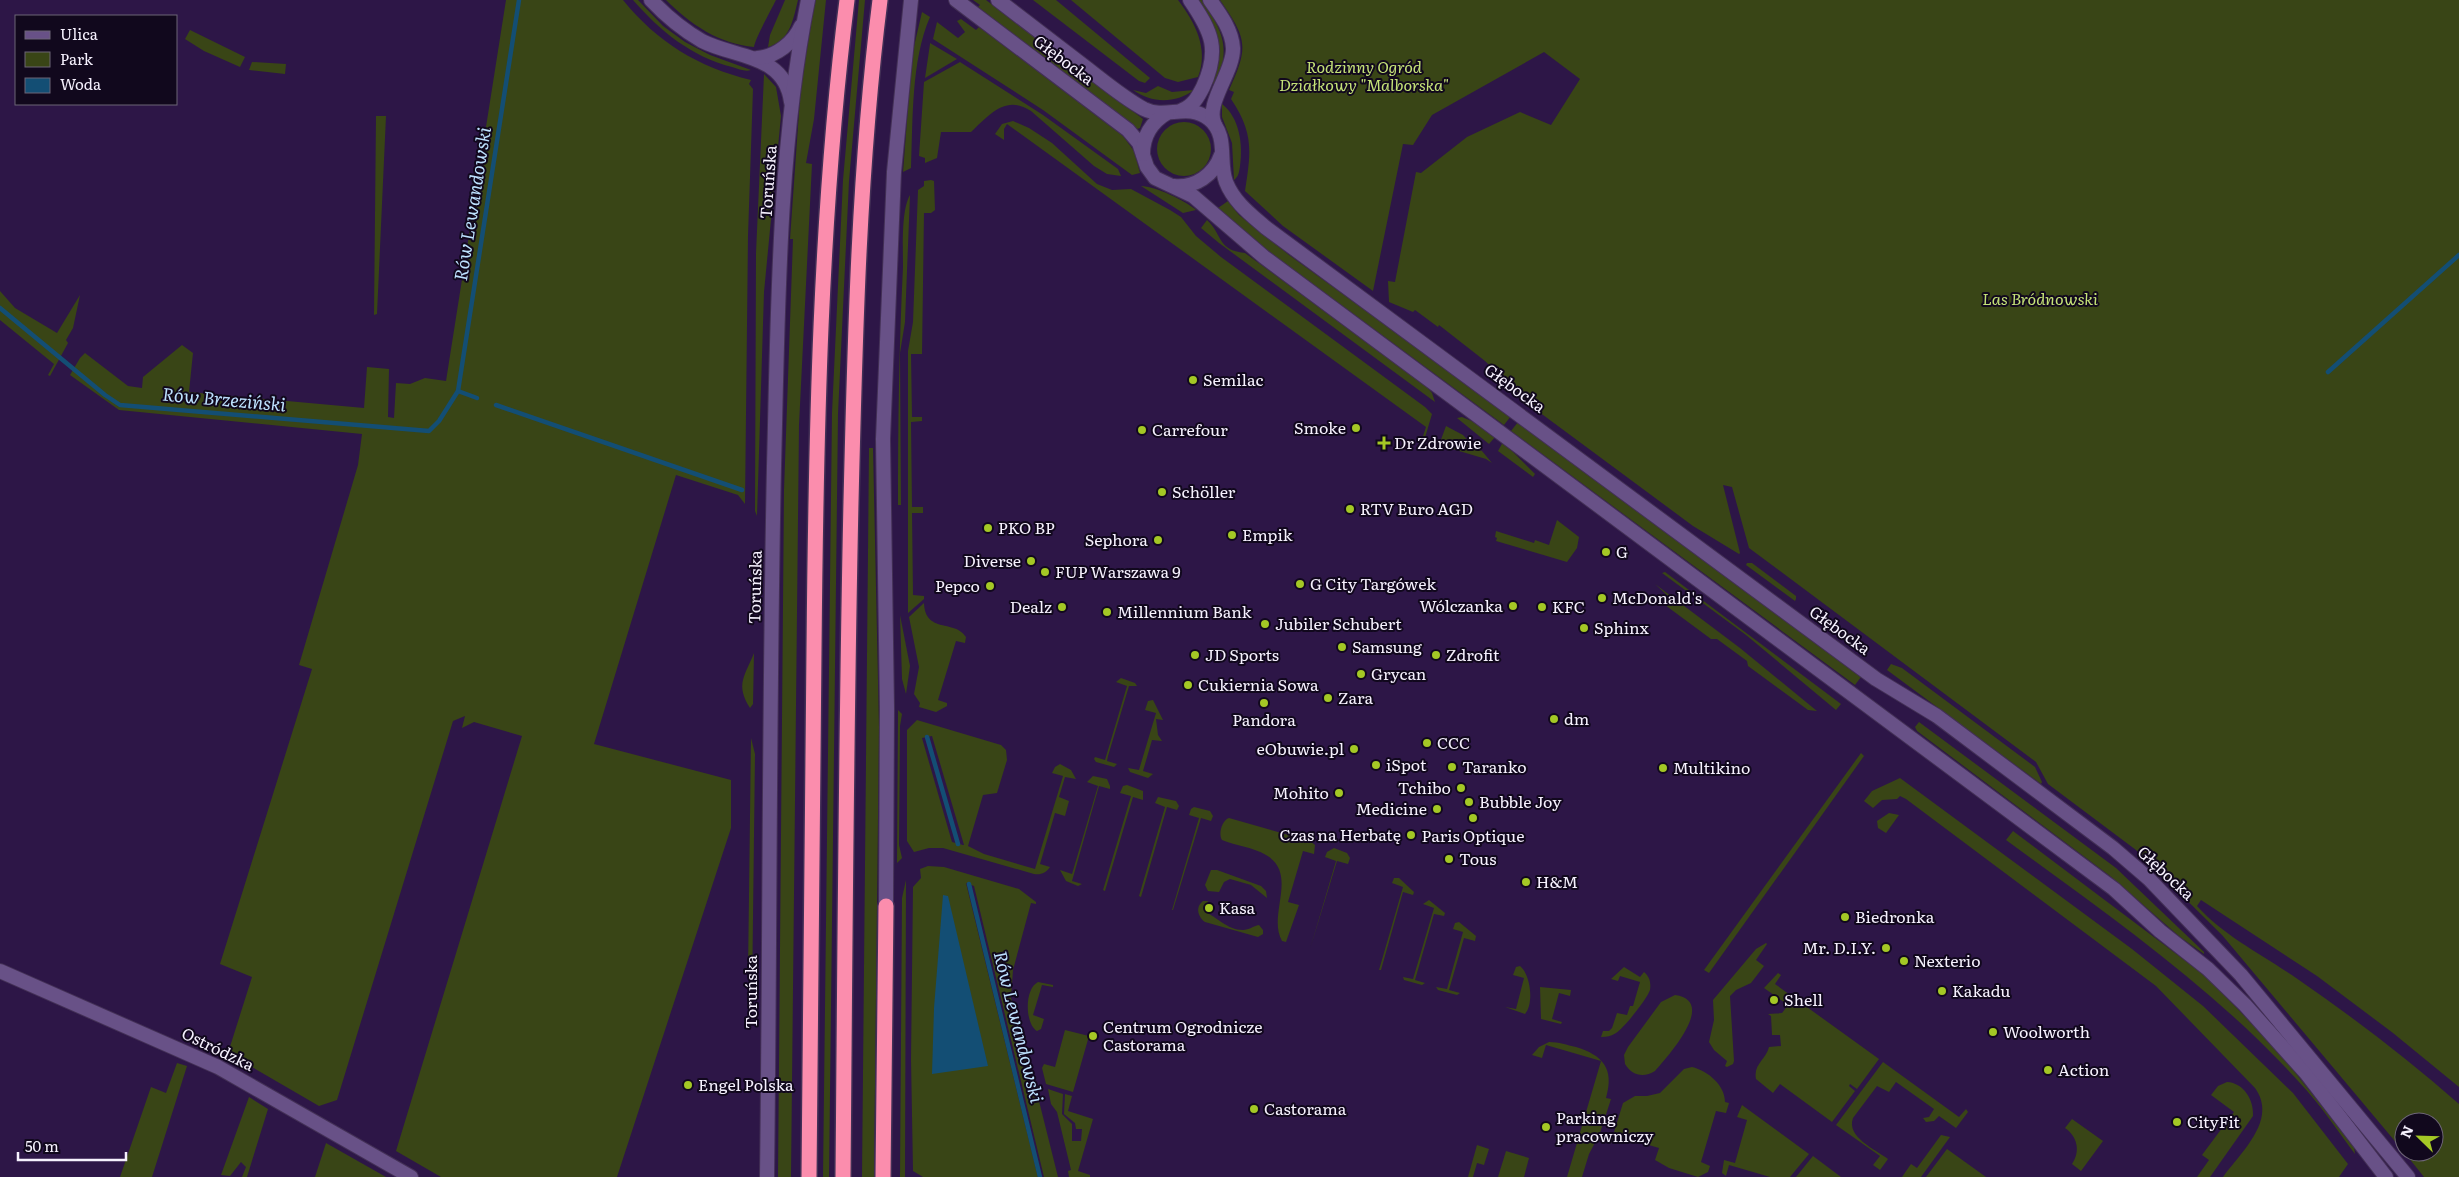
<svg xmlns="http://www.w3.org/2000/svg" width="2459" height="1177" font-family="Literata,serif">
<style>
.green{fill:#394516;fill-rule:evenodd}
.water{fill:#134e74}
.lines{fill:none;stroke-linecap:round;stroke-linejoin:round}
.stream{stroke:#134e74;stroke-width:4.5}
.tertiary-casing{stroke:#433056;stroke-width:16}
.motorway-casing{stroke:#433056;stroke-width:18}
.tertiary{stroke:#685187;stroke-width:14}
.motorway{stroke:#fb8dad;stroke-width:15}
.poi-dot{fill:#a4c825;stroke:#11081d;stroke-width:2}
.labels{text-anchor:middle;stroke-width:4;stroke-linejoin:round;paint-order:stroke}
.street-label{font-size:16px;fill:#f6f1fe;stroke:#11081d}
.park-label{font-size:16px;font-style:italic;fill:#c5e378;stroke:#11081d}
.poi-label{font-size:16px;fill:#f6f1fe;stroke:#11081d;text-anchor:start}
.water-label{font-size:18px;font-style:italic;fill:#bde1fe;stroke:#11081d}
</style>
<rect width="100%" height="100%" fill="#2d1647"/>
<g class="green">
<path d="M506,0H623C657,42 698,67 751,80L749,84L753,89L748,236L745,504L738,495L676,475L594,744L731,780V828L617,1177H441L396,1151L522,736L474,722L462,728L465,716L453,721L337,1100L319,1106L228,1053L252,977L220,964L312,669L299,665L358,465L362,434L119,410L70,375L80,358L85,353L128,386L142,388L143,377L182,345L193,353L189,392L364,408L367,367L389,369L388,417L394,418L396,383L410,384L425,378L446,381Z"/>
<path d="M633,0H638L663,26L685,42L710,55L751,70C745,72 739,69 732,67C692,57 660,31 633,0Z"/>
<path d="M666,0H776C771,10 755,39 754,47C719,44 690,24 666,0Z"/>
<path d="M785,0H798C793,20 790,41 768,47L770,35Z"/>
<polygon points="815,0 826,0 814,119 806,163 812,164 799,425 791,1177 778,1177 784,490 793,239 790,239 801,84"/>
<polygon points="859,0 865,0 849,181 838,414 829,1177 823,1177 832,413 843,180"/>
<polygon points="973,0 986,0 1143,119 1140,128 1137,129 978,7 980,5"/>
<polygon points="1033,0 1056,0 1150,78 1145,83 1139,81"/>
<path d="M1071,0H1178C1195,22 1209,49 1198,77L1178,82L1165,78Z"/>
<path d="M1196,0H1202C1223,32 1231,47 1216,85L1212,83C1227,46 1218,31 1196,0Z"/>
<path d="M1220,0H2459V1087L2393,1033L2317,976L2201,900L2197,906C2225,937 2265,956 2299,980C2354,1018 2408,1059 2459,1104V1177H2424L2404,1152H2434V1122H2404V1152L2222,935L2136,850L2048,784L2036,762L1749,548L1732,487L1723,485L1740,553L1739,554L1693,526L1535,409L1485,361L1439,325L1438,327L1415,310L1413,312L1389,302L1388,281L1395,282L1416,172L1421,173L1467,137L1520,112L1551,125L1580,79L1544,52L1432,115L1413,145L1403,144L1373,291L1283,226L1245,191C1251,152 1254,133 1231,99L1234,92L1229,90C1249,46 1247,39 1220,0Z"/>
<path d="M922,12L930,17C911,60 913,121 911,168L903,172L912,55Z"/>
<polygon points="961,19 976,30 979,27 1123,136 1134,151 1140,173 1132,175 1043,110 933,39 937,22 958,38 965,32 957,21"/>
<polygon points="190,30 245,57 240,67 204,51 185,39"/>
<polygon points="930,43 957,59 925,78 930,44"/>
<polygon points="252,62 286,64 285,74 249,70"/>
<path d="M960,62L1043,115L1118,169L1121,176L1107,174L1094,166L1031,111C1006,94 989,115 971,132H941L937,158L925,163V158L919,156L924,82Z"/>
<polygon points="764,74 776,87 781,116 764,292 757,516 755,511 756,253"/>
<path d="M1158,86L1172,92L1194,90C1175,104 1151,103 1133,90L1146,93Z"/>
<path d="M1222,104C1240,118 1243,145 1240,166C1239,172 1239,176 1234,180L1232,143L1222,117Z"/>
<polygon points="376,116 386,116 377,314 374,315"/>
<polygon points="1013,121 1029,128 1052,143 1097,184 1112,190 1131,189 1170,210 1181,217 1196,236 1221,257 1425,407 1432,414 1424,441 1422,439 1426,427 1007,124 1004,129 1004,140 995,134 1002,124"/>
<circle cx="1184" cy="149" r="27"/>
<polygon points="931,180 934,181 935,210 931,213 924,213 922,354 911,354 912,417 922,417 922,421 911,422 912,507 923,507 923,513 912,513 913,595 924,596 924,599 908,613 908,351 913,322 918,190 924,186 924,181"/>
<path d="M1141,186C1155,186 1186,201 1196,210L1183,213Z"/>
<path d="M910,195L905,322L900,353L901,505H898C898,425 899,346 903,267C903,249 901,210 910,195Z"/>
<polygon points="1228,201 1239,215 1289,255 1511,416 1504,425 1264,248 1218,208"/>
<path d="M1207,220C1223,235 1217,250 1245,253L1426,386L1432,393L1435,402L1219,243L1201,228Z"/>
<polygon points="0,291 15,308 57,333 80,295 73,328 66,340 68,343 50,376 48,375 54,364 0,320"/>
<polygon points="1462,417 1474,422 1495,437 1489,444 1457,418"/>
<polygon points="1518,422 1861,677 1855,685 1511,431"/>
<polygon points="1446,426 1463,435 1476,449 1482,451 1492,463 1486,459 1439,445"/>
<polygon points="1503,442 1535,474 1533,477 1498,451"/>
<polygon points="869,448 873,448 879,727 874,1177 862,1177"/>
<polygon points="1557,520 1579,537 1577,548 1567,562 1496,541 1497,538 1495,537 1496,531 1534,543 1535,540 1549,545"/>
<polygon points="1747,563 1752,563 1796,596 1796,599 1795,601 1746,565"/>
<polygon points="1665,572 1841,704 1836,710 1746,635 1662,573"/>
<polygon points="1655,584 1740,648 1817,711 1808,710 1748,666 1747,661 1717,639 1711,639 1665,605 1670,598"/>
<path d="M924,603C925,634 955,619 966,637L965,643L956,641L938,700L947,703V706L936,712L919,707L920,703L914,694L919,667L909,617Z"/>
<polygon points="900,615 910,666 906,694 902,679"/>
<path d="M754,653L753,704L750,708C735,684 745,676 754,653Z"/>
<polygon points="1891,664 1902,668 2035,767 2042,782 2041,784 1887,670"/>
<polygon points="1121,678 1135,683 1137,686 1129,686 1108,756 1107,761 1117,764 1114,767 1096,762 1094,759 1095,757 1105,760 1127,686 1116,682"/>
<polygon points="1153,700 1163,720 1156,719 1158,735 1162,741 1152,740 1143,771 1153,774 1148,778 1130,772 1128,768 1139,770 1156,713 1145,710 1148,701"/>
<polygon points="898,710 902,714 900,726 899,845 902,858 897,863"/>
<path d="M917,720L1001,745L1006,750L1007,760L997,793L983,795L968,846L984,854L1035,869L1063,776L1052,773L1055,767L1060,764L1071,770L1076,779L1065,777L1059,797L1069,801L1065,816L1055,813L1040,864L1050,867C1046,873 1041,875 1034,874L943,848H929L914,852L907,841V730ZM932,736L964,845H963L952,842L922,738Z"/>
<polygon points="1919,722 2116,868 2204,952 2204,954 2180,937 2110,876 1917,731 1915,727"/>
<polygon points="751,738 755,754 752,999 748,974"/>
<polygon points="1861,753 1864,756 1709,973 1704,970"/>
<polygon points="1093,776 1107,779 1110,786 1110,789 1099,786 1072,881 1082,884 1078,886 1066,881 1060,870 1072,874 1098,786 1087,782"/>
<path d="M1900,778L2132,949L2203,1006L2293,1093L2348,1164L2339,1177H2223C2241,1152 2278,1120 2255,1088L2156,986L1906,799L1900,796L1897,799L1882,800L1873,808L1864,801L1872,791Z"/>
<polygon points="1127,785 1143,791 1143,800 1133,797 1105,891 1103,890 1131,796 1120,793 1123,786"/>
<polygon points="1158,797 1176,801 1179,806 1177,810 1167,807 1141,897 1139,896 1165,807 1155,803"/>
<polygon points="1194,807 1210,811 1213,816 1211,821 1201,818 1173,910 1172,910 1199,818 1189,815 1191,809"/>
<polygon points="1889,813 1899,815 1886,833 1878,828 1877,821"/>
<path d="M1229,818L1310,841L1315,845L1314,854L1303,851L1288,902L1299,905L1286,942L1282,941C1267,915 1299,874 1266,855C1253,847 1236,846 1222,840C1218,834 1222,820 1229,818Z"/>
<path d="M2013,831L2207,977L2278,1051L2354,1147L2355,1154C2337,1130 2320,1104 2299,1082C2214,988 2108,915 2006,840Z"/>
<polygon points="1334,848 1347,853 1350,858 1348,864 1337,861 1310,949 1336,861 1325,857 1327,852"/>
<polygon points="928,866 944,867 1019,889 1036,902 1036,904 1031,903 1013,970 1011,998 1012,1001 1016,1002 1019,1021 1058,1177 1044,1177 974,886 966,883 1038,1177 923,1177 913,1171 911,1059 913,887 921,878 920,869"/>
<polygon points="1211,870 1217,870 1261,886 1266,891 1267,898 1251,885 1230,879 1224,882 1219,892 1208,891 1205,885"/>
<polygon points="1394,878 1399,878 1414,892 1413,895 1403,892 1381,970 1379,970 1403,887 1392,883"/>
<polygon points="906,880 905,1177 900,1177 902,898"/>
<polygon points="1429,900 1445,913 1444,916 1434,914 1415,980 1425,983 1422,985 1404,980 1403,977 1413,979 1434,908 1423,904"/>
<path d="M1203,901H1208L1205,912C1216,916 1227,930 1243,930C1249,930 1253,926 1259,925L1263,930V934L1258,937L1205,922C1198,917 1195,907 1203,901Z"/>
<polygon points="1459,922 1476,936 1475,941 1464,938 1449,990 1460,993 1457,995 1438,990 1436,987 1447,989 1463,932 1453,929 1455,923"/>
<polygon points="1766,943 1767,944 1756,960 1764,966 1751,983 1736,990 1730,996 1734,1061 1733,1064 1727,1067 1725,1066 1727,1061 1714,1050 1709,1042 1714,1020 1713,1000 1756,949"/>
<path d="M1520,966C1531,975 1534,1004 1525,1014L1505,1007L1516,1009L1524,978L1513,975L1516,967Z"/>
<path d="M1624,967L1640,977L1644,972C1650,977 1651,983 1650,990C1647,999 1624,1028 1616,1033C1611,1036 1607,1037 1601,1037L1603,1031H1609L1612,1028L1617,1013L1627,1015L1630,1006H1633L1640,982L1620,976L1618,981L1611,979Z"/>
<path d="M1778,973L1781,975L1775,984L1879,1059L1857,1089L1850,1084L1849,1086L1855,1091L1832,1122L1780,1084L1773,1093L1756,1079C1753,1064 1766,1060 1769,1047L1781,1046L1780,1035H1772L1771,1016L1768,1014L1782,1013L1788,1005L1764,988Z"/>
<path d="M1038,982L1053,985V987L1042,985L1033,1015L1044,1019L1041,1029L1037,1031C1025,1024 1024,989 1038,982Z"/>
<polygon points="1540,987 1571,990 1570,996 1559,993 1552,1019 1562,1022 1561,1024 1541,1019"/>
<path d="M1675,995C1718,1001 1668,1056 1655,1071C1644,1078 1632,1076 1625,1064L1624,1055L1628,1047L1661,1002Z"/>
<polygon points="1065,1030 1089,1036 1073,1092 1046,1084 1042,1068 1044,1064 1055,1067"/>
<path d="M1549,1042C1559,1042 1567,1045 1576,1047C1602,1055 1615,1068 1606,1098L1611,1099L1600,1133L1589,1154L1582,1177H1567L1601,1061L1546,1045L1542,1058L1532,1055L1539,1047Z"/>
<path d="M1883,1062L1959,1117L1966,1109L1968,1112L1956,1128L1939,1116L1934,1121L1926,1122L1923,1118L1929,1117L1934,1109L1896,1082L1889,1092L1877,1086L1853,1118C1846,1137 1875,1149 1888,1159L1880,1170L1873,1165L1880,1156L1836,1125Z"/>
<polygon points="177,1063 187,1066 152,1177 120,1177 151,1087 166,1093"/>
<path d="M1692,1067C1708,1071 1725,1085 1725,1102L1729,1103L1726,1113L1716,1111L1701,1162L1710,1166L1708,1172L1698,1177L1669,1168L1655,1160L1659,1148L1615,1135L1610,1145L1623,1103L1635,1096H1647L1660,1093L1684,1069Z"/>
<path d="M2227,1082C2244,1083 2254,1100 2253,1116L2210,1177H2197L2209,1160L2202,1155L2234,1112L2211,1095L2218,1086Z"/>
<polygon points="1048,1089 1063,1094 1062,1114 1072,1124 1072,1141 1081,1141 1082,1129 1076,1129 1075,1123 1064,1114 1065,1094 1072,1096 1068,1111 1093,1119 1078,1171 1090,1175 1090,1177 1069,1177 1068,1171 1071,1170 1057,1112 1051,1104"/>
<polygon points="249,1097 268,1109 247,1177 242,1177 246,1167 241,1162 230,1176 221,1175"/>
<polygon points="1742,1105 1809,1154 1790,1177 1770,1177 1729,1165 1726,1176 1722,1173 1724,1160 1735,1163 1747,1120 1737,1117"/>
<path d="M2072,1119L2103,1141L2081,1171L2072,1164C2081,1151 2077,1136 2065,1128Z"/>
<polygon points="1941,1135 1950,1137 1921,1177 1902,1177 1911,1164 1917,1168"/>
<polygon points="326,1143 386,1177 315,1177"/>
<polygon points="1477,1145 1489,1149 1484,1165 1477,1163 1473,1177 1468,1177"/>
<polygon points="1947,1149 1986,1177 1926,1177"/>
<polygon points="1506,1151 1529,1158 1524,1177 1498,1177"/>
<polygon points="1813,1156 1841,1177 1796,1177"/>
</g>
<polygon class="water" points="943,895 948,896 988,1066 932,1074 934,1008"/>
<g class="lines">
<g class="stream">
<polyline points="0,308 105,395 120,405 429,431 439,421 458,391 519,0"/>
<polyline points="2328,372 2459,255"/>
<polyline points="458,391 477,398"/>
<polyline points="496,405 742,490"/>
<polyline points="927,737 958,844"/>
<polyline points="969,884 1040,1177"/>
</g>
<g class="tertiary-casing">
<g id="tertiary">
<path d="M651,0C666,16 683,30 702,41C735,58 785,54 791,102"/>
<polyline points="956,0 1128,130 1139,143 1147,167 1155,178 1193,196 1264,257 2114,889 2160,931 2208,969 2245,1005 2306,1073 2386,1177"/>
<path d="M998,0C1028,23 1058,46 1088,69C1106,83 1124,98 1144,109C1166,120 1187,102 1209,119C1229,135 1218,161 1226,182C1234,202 1250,214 1265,227L1876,679L1937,716L2113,848L2149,879L2241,975L2408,1177"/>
<path d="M1210,0C1220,14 1232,30 1233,48C1234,72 1204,104 1215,125"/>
<path d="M757,58C776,57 794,42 801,26"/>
<path d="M1182,110C1193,106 1198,97 1203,87C1220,50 1212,32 1190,0"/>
<path d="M1143,154C1143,136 1152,122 1167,113"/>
<path d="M1174,186C1195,188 1214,175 1221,155"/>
<polyline points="886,906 887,708 883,439 894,172 911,0"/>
<polyline points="0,971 218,1067 411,1177"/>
<path d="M767,1177C770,940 769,703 774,466C778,313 778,150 808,0"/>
</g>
</g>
<g class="motorway-casing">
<g id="motorway">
<path d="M809,1177C811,1001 812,826 814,650C816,433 820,215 847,0"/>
<path d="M843,1177C845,952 846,727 851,502C855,334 859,167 880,0"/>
<polyline points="883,1177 886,906"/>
</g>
</g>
<use href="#tertiary" class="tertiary"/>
<use href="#motorway" class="motorway"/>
</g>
<g class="poi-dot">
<circle cx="1193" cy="380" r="5"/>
<circle cx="1356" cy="428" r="5"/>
<circle cx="1142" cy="430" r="5"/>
<path d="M1381.5 435.5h5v5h5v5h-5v5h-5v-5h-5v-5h5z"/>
<circle cx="1162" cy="492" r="5"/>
<circle cx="1350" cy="509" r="5"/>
<circle cx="988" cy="528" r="5"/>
<circle cx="1232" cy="535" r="5"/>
<circle cx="1158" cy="540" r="5"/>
<circle cx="1606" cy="552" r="5"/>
<circle cx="1031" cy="561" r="5"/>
<circle cx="1045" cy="572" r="5"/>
<circle cx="1300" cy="584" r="5"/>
<circle cx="990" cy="586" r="5"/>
<circle cx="1602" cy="598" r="5"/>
<circle cx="1513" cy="606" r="5"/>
<circle cx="1062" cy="607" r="5"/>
<circle cx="1542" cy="607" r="5"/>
<circle cx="1107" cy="612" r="5"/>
<circle cx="1265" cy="624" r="5"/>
<circle cx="1584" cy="628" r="5"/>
<circle cx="1342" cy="647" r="5"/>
<circle cx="1195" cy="655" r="5"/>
<circle cx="1436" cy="655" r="5"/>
<circle cx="1361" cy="674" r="5"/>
<circle cx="1188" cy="685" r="5"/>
<circle cx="1328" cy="698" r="5"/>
<circle cx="1264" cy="703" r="5"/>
<circle cx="1554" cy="719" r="5"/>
<circle cx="1427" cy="743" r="5"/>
<circle cx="1354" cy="749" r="5"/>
<circle cx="1376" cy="765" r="5"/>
<circle cx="1452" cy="767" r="5"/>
<circle cx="1663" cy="768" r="5"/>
<circle cx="1461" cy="788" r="5"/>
<circle cx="1339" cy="793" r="5"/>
<circle cx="1469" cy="802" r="5"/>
<circle cx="1437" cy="809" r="5"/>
<circle cx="1473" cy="818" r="5"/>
<circle cx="1411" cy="835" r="5"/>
<circle cx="1449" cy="859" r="5"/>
<circle cx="1526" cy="882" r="5"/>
<circle cx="1209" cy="908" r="5"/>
<circle cx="1845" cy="917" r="5"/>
<circle cx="1886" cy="948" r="5"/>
<circle cx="1904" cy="961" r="5"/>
<circle cx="1942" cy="991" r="5"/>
<circle cx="1774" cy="1000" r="5"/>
<circle cx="1993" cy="1032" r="5"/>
<circle cx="1093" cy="1036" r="5"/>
<circle cx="2048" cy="1070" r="5"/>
<circle cx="688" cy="1085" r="5"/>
<circle cx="1254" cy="1109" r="5"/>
<circle cx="2177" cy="1122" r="5"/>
<circle cx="1546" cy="1127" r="5"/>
</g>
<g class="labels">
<g class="street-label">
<text transform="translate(1064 60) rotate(37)" y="6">Głębocka</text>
<text transform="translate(768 182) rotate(-86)" y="6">Toruńska</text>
<text transform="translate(1515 388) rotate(36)" y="6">Głębocka</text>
<text transform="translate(755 587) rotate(-89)" y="6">Toruńska</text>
<text transform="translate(1840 630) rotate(36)" y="6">Głębocka</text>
<text transform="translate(2166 873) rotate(43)" y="6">Głębocka</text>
<text transform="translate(751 992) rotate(-90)" y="6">Toruńska</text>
<text transform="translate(218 1049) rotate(26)" y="6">Ostródzka</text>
</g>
<g class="park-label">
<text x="1364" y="73">Rodzinny Ogród<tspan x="1364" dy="18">Działkowy "Malborska"</tspan></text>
<text x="2040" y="305">Las Bródnowski</text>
</g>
<g class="poi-label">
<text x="1203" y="386">Semilac</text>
<text x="1346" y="434" text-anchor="end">Smoke</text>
<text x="1152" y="436">Carrefour</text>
<text x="1394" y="449">Dr Zdrowie</text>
<text x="1172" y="498">Schöller</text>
<text x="1360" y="515">RTV Euro AGD</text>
<text x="998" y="534">PKO BP</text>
<text x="1242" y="541">Empik</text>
<text x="1148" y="546" text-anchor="end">Sephora</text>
<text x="1616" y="558">G</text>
<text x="1021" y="567" text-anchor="end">Diverse</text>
<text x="1055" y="578">FUP Warszawa 9</text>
<text x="1310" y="590">G City Targówek</text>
<text x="980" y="592" text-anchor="end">Pepco</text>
<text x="1612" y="604">McDonald's</text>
<text x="1503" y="612" text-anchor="end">Wólczanka</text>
<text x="1052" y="613" text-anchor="end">Dealz</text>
<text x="1552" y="613">KFC</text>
<text x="1117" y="618">Millennium Bank</text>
<text x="1275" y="630">Jubiler Schubert</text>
<text x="1594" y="634">Sphinx</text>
<text x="1352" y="653">Samsung</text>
<text x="1205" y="661">JD Sports</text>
<text x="1446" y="661">Zdrofit</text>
<text x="1371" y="680">Grycan</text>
<text x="1198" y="691">Cukiernia Sowa</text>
<text x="1338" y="704">Zara</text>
<text x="1564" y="725">dm</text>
<text x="1264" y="726" text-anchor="middle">Pandora</text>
<text x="1437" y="749">CCC</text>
<text x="1344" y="755" text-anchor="end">eObuwie.pl</text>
<text x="1386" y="771">iSpot</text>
<text x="1462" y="773">Taranko</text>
<text x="1673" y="774">Multikino</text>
<text x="1451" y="794" text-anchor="end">Tchibo</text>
<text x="1329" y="799" text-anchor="end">Mohito</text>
<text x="1479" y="808">Bubble Joy</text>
<text x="1427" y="815" text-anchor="end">Medicine</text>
<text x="1401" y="841" text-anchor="end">Czas na Herbatę</text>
<text x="1473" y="842" text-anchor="middle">Paris Optique</text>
<text x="1459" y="865">Tous</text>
<text x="1536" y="888">H&amp;M</text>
<text x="1219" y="914">Kasa</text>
<text x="1855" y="923">Biedronka</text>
<text x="1876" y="954" text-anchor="end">Mr. D.I.Y.</text>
<text x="1914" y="967">Nexterio</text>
<text x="1952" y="997">Kakadu</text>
<text x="1784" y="1006">Shell</text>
<text x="1103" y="1033">Centrum Ogrodnicze<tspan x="1103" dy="18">Castorama</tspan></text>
<text x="2003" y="1038">Woolworth</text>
<text x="2058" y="1076">Action</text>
<text x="698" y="1091">Engel Polska</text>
<text x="1264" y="1115">Castorama</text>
<text x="1556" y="1124">Parking<tspan x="1556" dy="18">pracowniczy</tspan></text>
<text x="2187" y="1128">CityFit</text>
</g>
<g class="water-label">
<text transform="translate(473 204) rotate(-81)" y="6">Rów Lewandowski</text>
<text transform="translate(224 400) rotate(5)" y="6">Rów Brzeziński</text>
<text transform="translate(1018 1027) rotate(76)" y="6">Rów Lewandowski</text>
</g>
</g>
<rect x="15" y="15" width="162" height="90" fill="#11081d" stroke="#6d6577"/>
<rect x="25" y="31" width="25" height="8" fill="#685187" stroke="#6d6577"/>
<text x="60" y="40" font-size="15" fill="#f6f1fe">Ulica</text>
<rect x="25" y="52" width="25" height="15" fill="#394516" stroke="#6d6577"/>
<text x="60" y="65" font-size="15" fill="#f6f1fe">Park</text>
<rect x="25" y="78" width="25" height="15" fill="#134e74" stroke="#6d6577"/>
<text x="60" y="90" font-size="15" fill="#f6f1fe">Woda</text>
<g transform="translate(2419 1137) rotate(293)"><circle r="24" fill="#11081d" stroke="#6d6577"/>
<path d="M0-4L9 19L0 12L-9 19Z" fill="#a4c825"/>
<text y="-8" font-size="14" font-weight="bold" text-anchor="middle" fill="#f6f1fe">N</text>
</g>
<path d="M18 1152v8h108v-8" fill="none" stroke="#f6f1fe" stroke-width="2.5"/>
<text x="25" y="1152" font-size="15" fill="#f6f1fe" stroke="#11081d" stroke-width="4" paint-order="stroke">50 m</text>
</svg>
